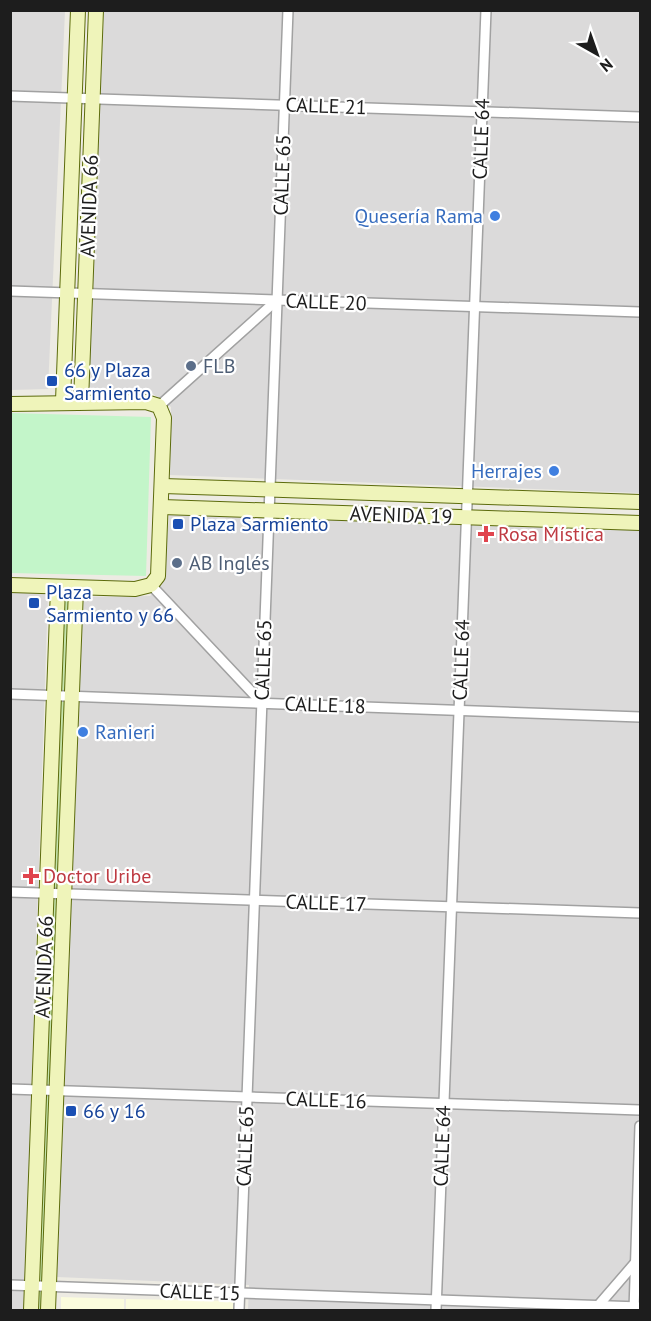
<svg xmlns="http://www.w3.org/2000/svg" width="651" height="1321" font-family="'PT Sans',sans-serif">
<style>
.residential{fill:#dbdada}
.education{fill:#fbfcdd}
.grass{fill:#c5e4ac}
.park{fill:#c3f5c9}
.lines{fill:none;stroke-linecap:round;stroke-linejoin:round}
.minor-casing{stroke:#a1a1a1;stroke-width:12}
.secondary-casing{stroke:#5c6b0c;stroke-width:16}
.minor{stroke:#fff;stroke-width:9}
.secondary{stroke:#eff4ba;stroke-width:14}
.shop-dot{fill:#3f7fe0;stroke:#fff;stroke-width:2}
.service-dot{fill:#5c6f8a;stroke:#fff;stroke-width:2}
.transit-dot{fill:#1a4fb4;stroke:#fff;stroke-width:2}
.health-dot{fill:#e0444e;stroke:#fff;stroke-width:2}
.labels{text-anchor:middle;stroke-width:4.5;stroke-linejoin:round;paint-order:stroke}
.street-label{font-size:20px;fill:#1d1d1d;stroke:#fff}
.shop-label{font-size:20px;fill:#366cbe;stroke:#fff;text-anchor:end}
.service-label{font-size:20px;fill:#4e5e75;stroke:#fff;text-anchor:start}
.transit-label{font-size:20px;fill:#164399;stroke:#fff;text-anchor:start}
.health-label{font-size:20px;fill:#be3a42;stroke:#fff;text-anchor:start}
</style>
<rect width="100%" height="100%" fill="#edebe3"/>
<g class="residential">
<polygon points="10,11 65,11 48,389 11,390"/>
<polygon points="104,11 640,11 640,493 170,475 171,407 153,394 87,396"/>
<polygon points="169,515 640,530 640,1310 248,1310 249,1285 57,1277 83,597 150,596 163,583"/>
<polygon points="10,590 48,593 24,1310 10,1310"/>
</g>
<g class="education">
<polygon points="61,1297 124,1299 124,1310 61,1310"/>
<polygon points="126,1299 234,1301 233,1310 126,1310"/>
</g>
<polygon class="grass" points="66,599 71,604 43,1310 36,1310 61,604"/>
<polygon class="park" points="11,413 151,417 146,576 11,573"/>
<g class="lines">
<g class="minor-casing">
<g id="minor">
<polyline points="10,96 640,117"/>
<polyline points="10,291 640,312"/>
<polyline points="159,406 277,300"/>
<polyline points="151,585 262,703"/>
<polyline points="10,694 640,717"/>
<polyline points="10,892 640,913"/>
<polyline points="10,1089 640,1110"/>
<polyline points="10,1285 640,1307"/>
<polyline points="597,1307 635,1263"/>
<polyline points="239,1310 288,10"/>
<polyline points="436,1310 486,10"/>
<polyline points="634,1310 640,1126"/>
</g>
</g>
<g class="secondary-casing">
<g id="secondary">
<polyline points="63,401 78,10"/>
<polyline points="81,402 96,10"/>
<polyline points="10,404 146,402 159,406 164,418 158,576 151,585 135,589 10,585"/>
<polyline points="163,486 640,502"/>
<polyline points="162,507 640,523"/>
<polyline points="31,1310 58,588"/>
<polyline points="48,1310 76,589"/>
</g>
</g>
<use href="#minor" class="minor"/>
<use href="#secondary" class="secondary"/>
</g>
<g class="shop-dot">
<circle cx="495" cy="216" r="6"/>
<circle cx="554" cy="471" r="6"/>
<circle cx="83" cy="732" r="6"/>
</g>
<g class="service-dot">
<circle cx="191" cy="366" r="6"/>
<circle cx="177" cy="563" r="6"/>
</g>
<g class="transit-dot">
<rect x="46" y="375" width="12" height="12" rx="3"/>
<rect x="172" y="518" width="12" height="12" rx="3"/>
<rect x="28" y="597" width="12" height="12" rx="3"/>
<rect x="65" y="1105" width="12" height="12" rx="3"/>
</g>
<g class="health-dot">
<path d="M483 525h6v6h6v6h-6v6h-6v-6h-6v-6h6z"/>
<path d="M28 867h6v6h6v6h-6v6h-6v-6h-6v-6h6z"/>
</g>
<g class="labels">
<g class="street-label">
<text transform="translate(326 106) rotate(2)" y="7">CALLE 21</text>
<text transform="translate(481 139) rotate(-88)" y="7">CALLE 64</text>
<text transform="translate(282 175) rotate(-88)" y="7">CALLE 65</text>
<text transform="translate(89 206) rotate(-88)" y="7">AVENIDA 66</text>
<text transform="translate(326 302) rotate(2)" y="7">CALLE 20</text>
<text transform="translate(401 515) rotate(2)" y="7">AVENIDA 19</text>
<text transform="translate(263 660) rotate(-88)" y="7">CALLE 65</text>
<text transform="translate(461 660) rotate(-88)" y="7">CALLE 64</text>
<text transform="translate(325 705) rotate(2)" y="7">CALLE 18</text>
<text transform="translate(326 903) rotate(2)" y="7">CALLE 17</text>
<text transform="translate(44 967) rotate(-88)" y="7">AVENIDA 66</text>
<text transform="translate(326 1100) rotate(2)" y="7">CALLE 16</text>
<text transform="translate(245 1146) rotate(-88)" y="7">CALLE 65</text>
<text transform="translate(442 1146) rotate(-88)" y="7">CALLE 64</text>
<text transform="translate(200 1292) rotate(2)" y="7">CALLE 15</text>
</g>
<g class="shop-label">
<text x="483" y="223">Quesería Rama</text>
<text x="542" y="478">Herrajes</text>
<text x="95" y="739" text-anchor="start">Ranieri</text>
</g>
<g class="service-label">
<text x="203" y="373">FLB</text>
<text x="189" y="570">AB Inglés</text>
</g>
<g class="transit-label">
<text x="64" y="377">66 y Plaza<tspan x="64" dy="23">Sarmiento</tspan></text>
<text x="190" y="531">Plaza Sarmiento</text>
<text x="46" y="599">Plaza<tspan x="46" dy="23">Sarmiento y 66</tspan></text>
<text x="83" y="1118">66 y 16</text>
</g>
<g class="health-label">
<text x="498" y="541">Rosa Mística</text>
<text x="43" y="883">Doctor Uribe</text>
</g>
</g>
<rect width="651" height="1321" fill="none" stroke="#1d1d1d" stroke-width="24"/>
<g transform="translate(597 54) rotate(140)" stroke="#ffffff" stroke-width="4.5" paint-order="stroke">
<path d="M0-4.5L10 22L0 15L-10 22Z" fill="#1d1d1d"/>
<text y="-9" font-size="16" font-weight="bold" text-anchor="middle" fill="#1d1d1d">N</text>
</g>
</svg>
